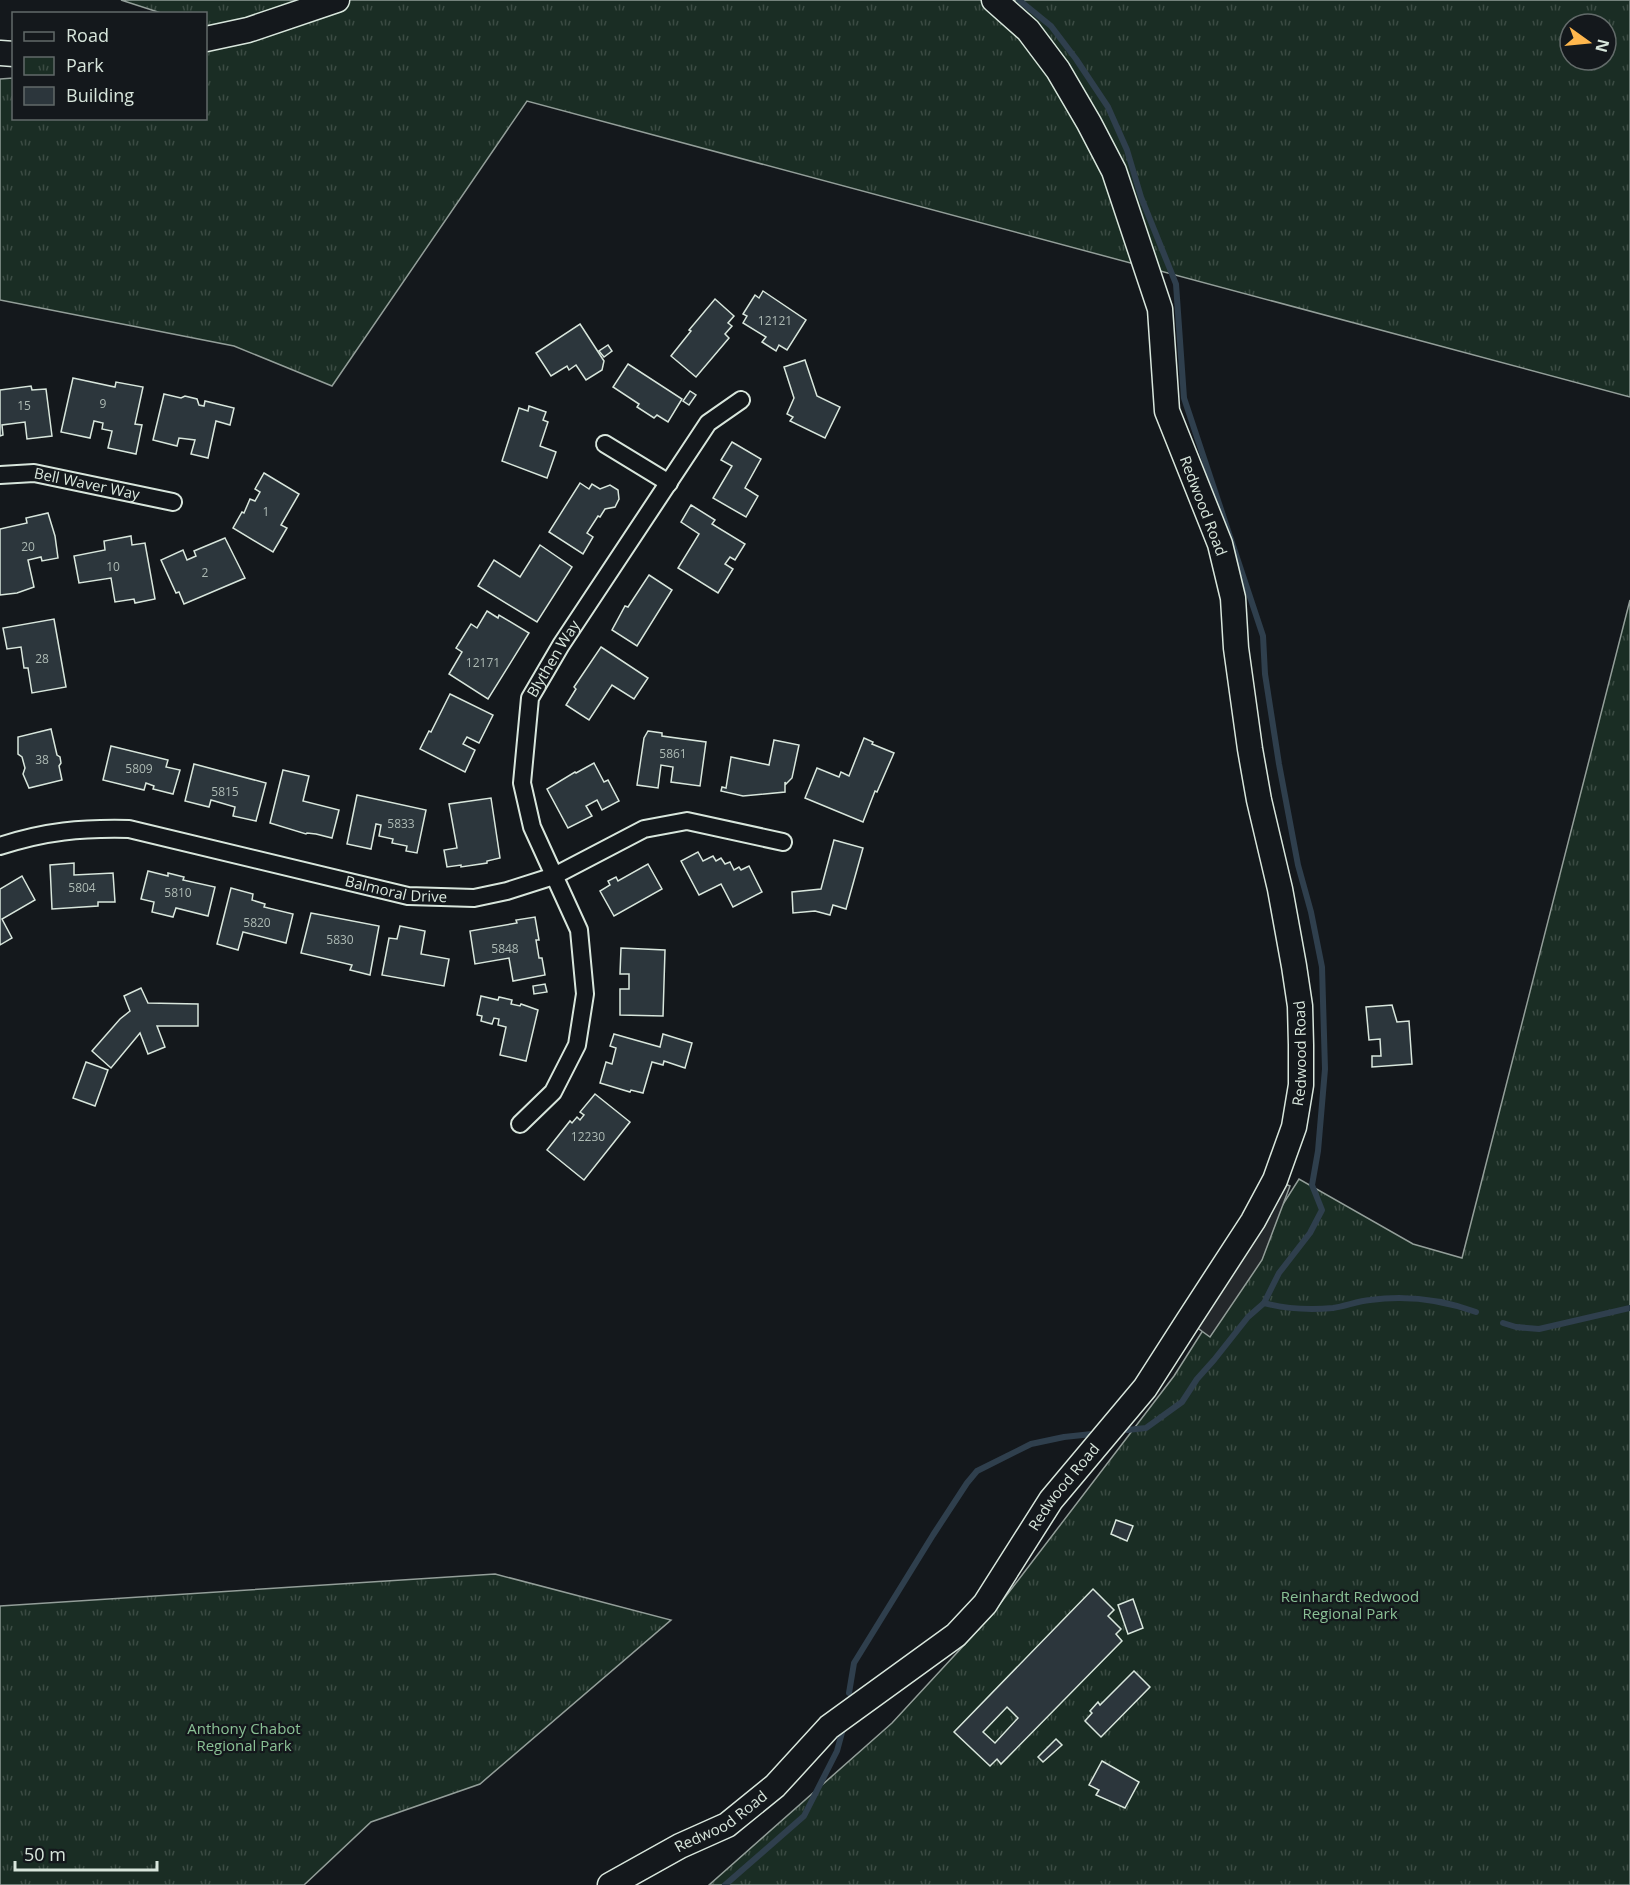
<svg xmlns="http://www.w3.org/2000/svg" width="1630" height="1885" font-family="'Open Sans',sans-serif">
<style>
.park{fill:url(#park-tufts);stroke:#939e99;stroke-width:1.5;fill-rule:evenodd}
.parking{fill:#24282b;stroke:#939e99;stroke-width:1.5}
.lines{fill:none;stroke-linecap:round;stroke-linejoin:round}
.stream{stroke:#2f3f4d;stroke-width:6}
.building{fill:#2c363c;stroke:#d8e6dc;stroke-width:1.5;fill-rule:evenodd}
.minor-casing{stroke:#d8e6dc;stroke-width:20}
.secondary-casing{stroke:#d8e6dc;stroke-width:27}
.minor{stroke:#14181c;stroke-width:16}
.secondary{stroke:#14181c;stroke-width:24}
.labels{text-anchor:middle;stroke-width:4.5;stroke-linejoin:round;paint-order:stroke}
.number-label{font-size:12px;fill:#adbab4}
.street-label{font-size:15px;fill:#d8e6dc;stroke:#14181c}
.park-label{font-size:15px;fill:#8ac095;stroke:#14181c}
</style>
<defs>
<pattern id="park-tufts" width="24" height="20" patternUnits="userSpaceOnUse" patternTransform="scale(1.5)"><rect width="24" height="20" fill="#1a2d24"/><path d="M3 7l-1-3M5 7V3M7 7l1-3M15 17l-1-3M17 17v-4M19 17l1-3" fill="none" stroke="#3b4b43"/></pattern>
</defs>
<rect width="100%" height="100%" fill="#14181c"/>
<g class="park">
<path d="M121,0H1630V397L527,101L332,386L234,346L0,300V79L13,78L14,118H206V14L161,13ZM1570,24H1606V60H1570Z"/>
<polygon points="1630,600 1630,1885 709,1885 892,1723 990,1617 1174,1376 1299,1179 1413,1244 1462,1258"/>
<polygon points="495,1574 671,1620 480,1784 371,1822 304,1885 0,1885 0,1606"/>
</g>
<polygon class="parking" points="1275,1180 1290,1186 1262,1260 1210,1337 1188,1321"/>
<g class="lines">
<g class="stream">
<polyline points="1019,0 1051,26 1076,59 1108,107 1127,150 1141,197 1176,284 1184,398 1263,636 1265,674 1279,764 1298,865 1311,912 1322,967 1325,1069 1318,1151 1312,1185 1322,1210 1310,1233 1279,1273 1264,1303 1248,1317 1214,1360 1197,1379 1182,1402 1146,1428 1127,1430"/>
<path d="M1264,1303C1286,1309 1310,1310 1333,1308C1346,1306 1358,1301 1370,1300C1406,1295 1443,1300 1476,1312"/>
<polyline points="1503,1323 1516,1327 1539,1329 1630,1308"/>
<polyline points="849,1693 854,1663 933,1535 967,1483 977,1471 1031,1444 1064,1437 1092,1434"/>
<polyline points="725,1885 804,1816 837,1751 844,1725"/>
</g>
</g>
<g class="building">
<polygon points="763,291 806,320 787,350 779,345 776,351 762,342 766,337 743,323 747,316 743,314 755,295 759,298"/>
<polygon points="715,299 734,316 728,323 732,326 725,334 729,338 696,377 671,356 691,331 689,330"/>
<polygon points="580,324 604,361 602,370 586,380 576,365 569,370 567,366 551,376 536,353"/>
<polygon points="608,345 612,351 604,357 599,351"/>
<polygon points="805,360 817,396 840,407 825,438 790,421 793,417 787,414 794,398 784,367"/>
<polygon points="628,364 682,399 668,422 657,415 654,418 637,407 639,404 613,387"/>
<polygon points="73,378 115,387 116,382 143,387 135,424 142,425 136,454 108,448 112,431 102,429 103,423 94,421 90,438 61,432"/>
<polygon points="31,386 32,390 46,389 52,436 27,439 25,422 2,425 3,435 0,436 0,390"/>
<polygon points="690,391 696,395 689,405 683,401"/>
<polygon points="164,394 181,398 185,396 197,399 199,405 204,406 205,401 234,408 230,425 216,421 208,458 191,454 195,440 179,438 177,446 153,440"/>
<polygon points="529,406 546,412 543,420 548,422 540,446 556,452 547,478 502,461 519,408 528,411"/>
<polygon points="732,442 761,459 745,488 758,496 746,517 713,498 732,466 721,460"/>
<polygon points="264,473 299,494 281,525 287,528 273,552 233,528 242,512 244,513 250,499 255,501 260,492 255,489"/>
<polygon points="580,483 589,489 592,484 600,489 610,485 618,490 619,499 615,507 605,509 600,517 598,516 587,533 593,537 583,554 549,532"/>
<polygon points="691,505 715,520 712,524 745,544 735,560 730,557 725,564 733,569 718,593 678,568 699,534 681,522"/>
<polygon points="48,513 55,536 58,558 42,561 41,557 28,560 34,587 17,593 0,595 0,529 27,523 26,518"/>
<polygon points="131,536 132,545 145,543 155,599 135,603 134,599 115,602 111,578 79,583 74,556 105,550 104,541"/>
<polygon points="225,538 245,578 184,604 179,592 176,593 161,560 183,550 187,560 196,556 194,551"/>
<polygon points="540,545 572,567 537,622 478,586 494,560 520,577"/>
<polygon points="649,575 672,590 637,646 612,630 625,606 628,607"/>
<polygon points="487,611 498,618 499,615 529,633 488,699 449,674 462,652 456,648 471,624 477,628"/>
<polygon points="54,619 66,687 32,693 28,668 24,668 21,647 7,649 3,628"/>
<polygon points="601,647 648,678 634,699 612,685 589,720 566,705 576,689 574,687"/>
<polygon points="450,694 493,715 479,743 467,737 463,744 475,750 465,772 420,749 429,731 431,732"/>
<polygon points="51,729 57,755 60,757 61,763 59,766 62,780 29,788 23,774 25,768 22,757 18,754 18,737"/>
<polygon points="648,731 662,733 662,736 706,742 700,786 671,782 673,767 661,765 658,788 637,785 644,738"/>
<polygon points="864,738 873,742 872,744 894,753 877,792 875,791 863,822 805,798 817,768 839,777 841,772 849,776"/>
<polygon points="774,740 799,745 792,778 786,784 785,782 785,792 743,796 721,791 722,787 726,788 731,757 769,765"/>
<polygon points="111,746 168,760 166,767 180,770 173,794 153,789 154,786 146,783 144,790 103,780"/>
<polygon points="594,763 604,782 608,780 619,801 602,810 597,800 586,806 592,816 568,828 547,789 575,772 576,773"/>
<polygon points="194,764 266,783 256,821 233,816 235,807 211,800 209,807 185,801"/>
<polygon points="283,770 309,776 303,801 339,810 332,838 316,834 307,833 306,834 270,823"/>
<polygon points="357,795 426,810 417,853 406,851 407,846 392,843 393,839 379,836 381,825 376,824 371,849 347,844"/>
<polygon points="491,798 500,858 487,861 487,863 461,867 461,865 447,867 444,850 457,848 449,804"/>
<polygon points="834,840 863,848 846,909 833,905 830,915 815,911 793,913 792,892 821,889"/>
<polygon points="698,852 703,861 713,856 716,861 721,858 725,864 730,862 734,870 739,867 741,870 749,866 762,892 733,907 721,884 699,895 681,861"/>
<polygon points="74,863 74,875 113,873 115,902 98,902 98,906 52,909 50,865"/>
<polygon points="648,864 662,889 614,916 600,891 610,885 608,881 616,877 618,881"/>
<polygon points="148,871 168,876 168,873 184,877 183,880 215,887 208,916 176,908 173,917 152,912 154,902 141,899"/>
<polygon points="22,876 35,900 2,919 12,938 0,945 0,889"/>
<polygon points="231,888 253,894 252,900 265,904 264,907 293,914 286,943 243,932 238,950 217,944"/>
<polygon points="311,913 379,926 370,975 350,970 352,965 301,953"/>
<polygon points="535,917 539,940 536,940 539,958 542,958 545,975 513,981 509,958 475,964 470,931 517,923 516,920"/>
<polygon points="400,926 425,931 421,954 449,959 444,986 382,975 389,938 397,939"/>
<polygon points="621,948 665,950 663,1016 620,1015 620,989 629,989 629,974 620,974"/>
<polygon points="545,984 547,992 534,994 533,986"/>
<polygon points="141,988 148,1003 198,1004 198,1026 157,1026 165,1047 148,1054 140,1033 111,1068 92,1051 120,1019 130,1011 124,996"/>
<polygon points="481,996 498,1000 499,997 512,1000 511,1004 520,1006 521,1004 538,1010 526,1061 500,1055 506,1027 498,1025 499,1019 494,1018 492,1024 481,1021 482,1016 477,1015"/>
<polygon points="1392,1005 1397,1022 1409,1021 1412,1064 1372,1067 1372,1056 1381,1056 1380,1039 1369,1040 1366,1007"/>
<polygon points="614,1034 660,1047 663,1034 692,1043 685,1068 664,1061 663,1065 652,1062 643,1093 631,1090 630,1092 600,1083 606,1062 612,1064 616,1048 610,1046"/>
<polygon points="86,1062 108,1070 95,1106 73,1098"/>
<polygon points="595,1094 630,1122 584,1180 547,1150 570,1121 572,1123 577,1117 580,1120 584,1115 580,1112"/>
<polygon points="1116,1520 1133,1526 1127,1541 1111,1534"/>
<path d="M1093,1589L1114,1610L1108,1616L1121,1629L1116,1634L1122,1641L1001,1764L997,1759L990,1766L954,1732ZM1007,1707L1018,1718L995,1743L983,1732Z"/>
<polygon points="1133,1599 1143,1628 1128,1634 1118,1605"/>
<polygon points="1134,1671 1150,1687 1101,1737 1085,1721 1092,1713 1090,1711 1098,1702 1100,1705"/>
<polygon points="1056,1739 1062,1745 1043,1762 1038,1757"/>
<polygon points="1102,1761 1139,1782 1125,1808 1096,1795 1099,1790 1089,1785"/>
</g>
<g class="lines">
<g class="minor-casing">
<g id="minor">
<polyline points="605,444 669,483"/>
<path id="s1" d="M0,475L34,473L173,502"/>
<path id="s2" d="M0,846C46,831 81,828 129,829L408,896L474,898L507,891L554,876L644,829L687,821L783,842"/>
<path id="s3" d="M520,1124L553,1092L577,1045L585,994L579,930L532,827L522,783L530,698L561,645L708,423L741,400"/>
</g>
</g>
<g class="secondary-casing">
<g id="secondary">
<polyline points="206,39 248,30 337,0"/>
<polyline points="0,53 14,54"/>
<path id="s4" d="M610,1885L680,1846L727,1825L775,1786L829,1727L956,1635L985,1604L1051,1500L1145,1388L1188,1321L1253,1221L1275,1180L1294,1127L1301,1085V1045L1300,1006L1294,966L1280,889L1259,800L1250,749L1236,648L1233,598L1220,544L1167,411L1160,309L1114,171L1089,123L1058,70L1028,30L994,0"/>
</g>
</g>
<use href="#minor" class="minor"/>
<use href="#secondary" class="secondary"/>
</g>
<g class="labels">
<g class="number-label">
<text x="775" y="325">12121</text>
<text x="103" y="408">9</text>
<text x="24" y="410">15</text>
<text x="266" y="516">1</text>
<text x="28" y="551">20</text>
<text x="113" y="571">10</text>
<text x="205" y="577">2</text>
<text x="42" y="663">28</text>
<text x="483" y="667">12171</text>
<text x="673" y="758">5861</text>
<text x="42" y="764">38</text>
<text x="139" y="773">5809</text>
<text x="225" y="796">5815</text>
<text x="401" y="828">5833</text>
<text x="82" y="892">5804</text>
<text x="178" y="897">5810</text>
<text x="257" y="927">5820</text>
<text x="340" y="944">5830</text>
<text x="505" y="953">5848</text>
<text x="588" y="1141">12230</text>
</g>
<g class="street-label">
<text dy="5" stroke="none"><textPath href="#s1" startOffset="88">Bell Waver Way</textPath></text>
<text transform="translate(1203 506) rotate(69)" y="5">Redwood Road</text>
<text dy="5" stroke="none"><textPath href="#s3" startOffset="504">Blythen Way</textPath></text>
<text dy="5" stroke="none"><textPath href="#s2" startOffset="405">Balmoral Drive</textPath></text>
<text dy="5" stroke="none"><textPath href="#s4" startOffset="1118">Redwood Road</textPath></text>
<text dy="5" stroke="none"><textPath href="#s4" startOffset="614">Redwood Road</textPath></text>
<text dy="5" stroke="none"><textPath href="#s4" startOffset="128">Redwood Road</textPath></text>
</g>
<g class="park-label">
<text x="1350" y="1602">Reinhardt Redwood<tspan x="1350" dy="17">Regional Park</tspan></text>
<text x="244" y="1734">Anthony Chabot<tspan x="244" dy="17">Regional Park</tspan></text>
</g>
</g>
<rect x="12" y="12" width="195" height="108" fill="#14181c" stroke="#626a69" stroke-width="1.5"/>
<rect x="24" y="32" width="30" height="9" fill="#14181c" stroke="#626a69" stroke-width="1.5"/>
<text x="66" y="42" font-size="18" fill="#d8e6dc">Road</text>
<rect x="24" y="57" width="30" height="18" fill="url(#park-tufts)" stroke="#626a69" stroke-width="1.5"/>
<text x="66" y="72" font-size="18" fill="#d8e6dc">Park</text>
<rect x="24" y="87" width="30" height="18" fill="#2c363c" stroke="#626a69" stroke-width="1.5"/>
<text x="66" y="102" font-size="18" fill="#d8e6dc">Building</text>
<g transform="translate(1588 42) rotate(105)"><circle r="28" fill="#14181c" stroke="#626a69" stroke-width="1.5"/>
<path d="M0-4.5L10 22L0 15L-10 22Z" fill="#ffb74d"/>
<text y="-9" font-size="16" font-weight="bold" text-anchor="middle" fill="#d8e6dc">N</text>
</g>
<path d="M15 1861v9h142v-9" fill="none" stroke="#d8e6dc" stroke-width="3"/>
<text x="24" y="1861" font-size="18" fill="#d8e6dc" stroke="#14181c" stroke-width="4.5" paint-order="stroke">50 m</text>
</svg>
